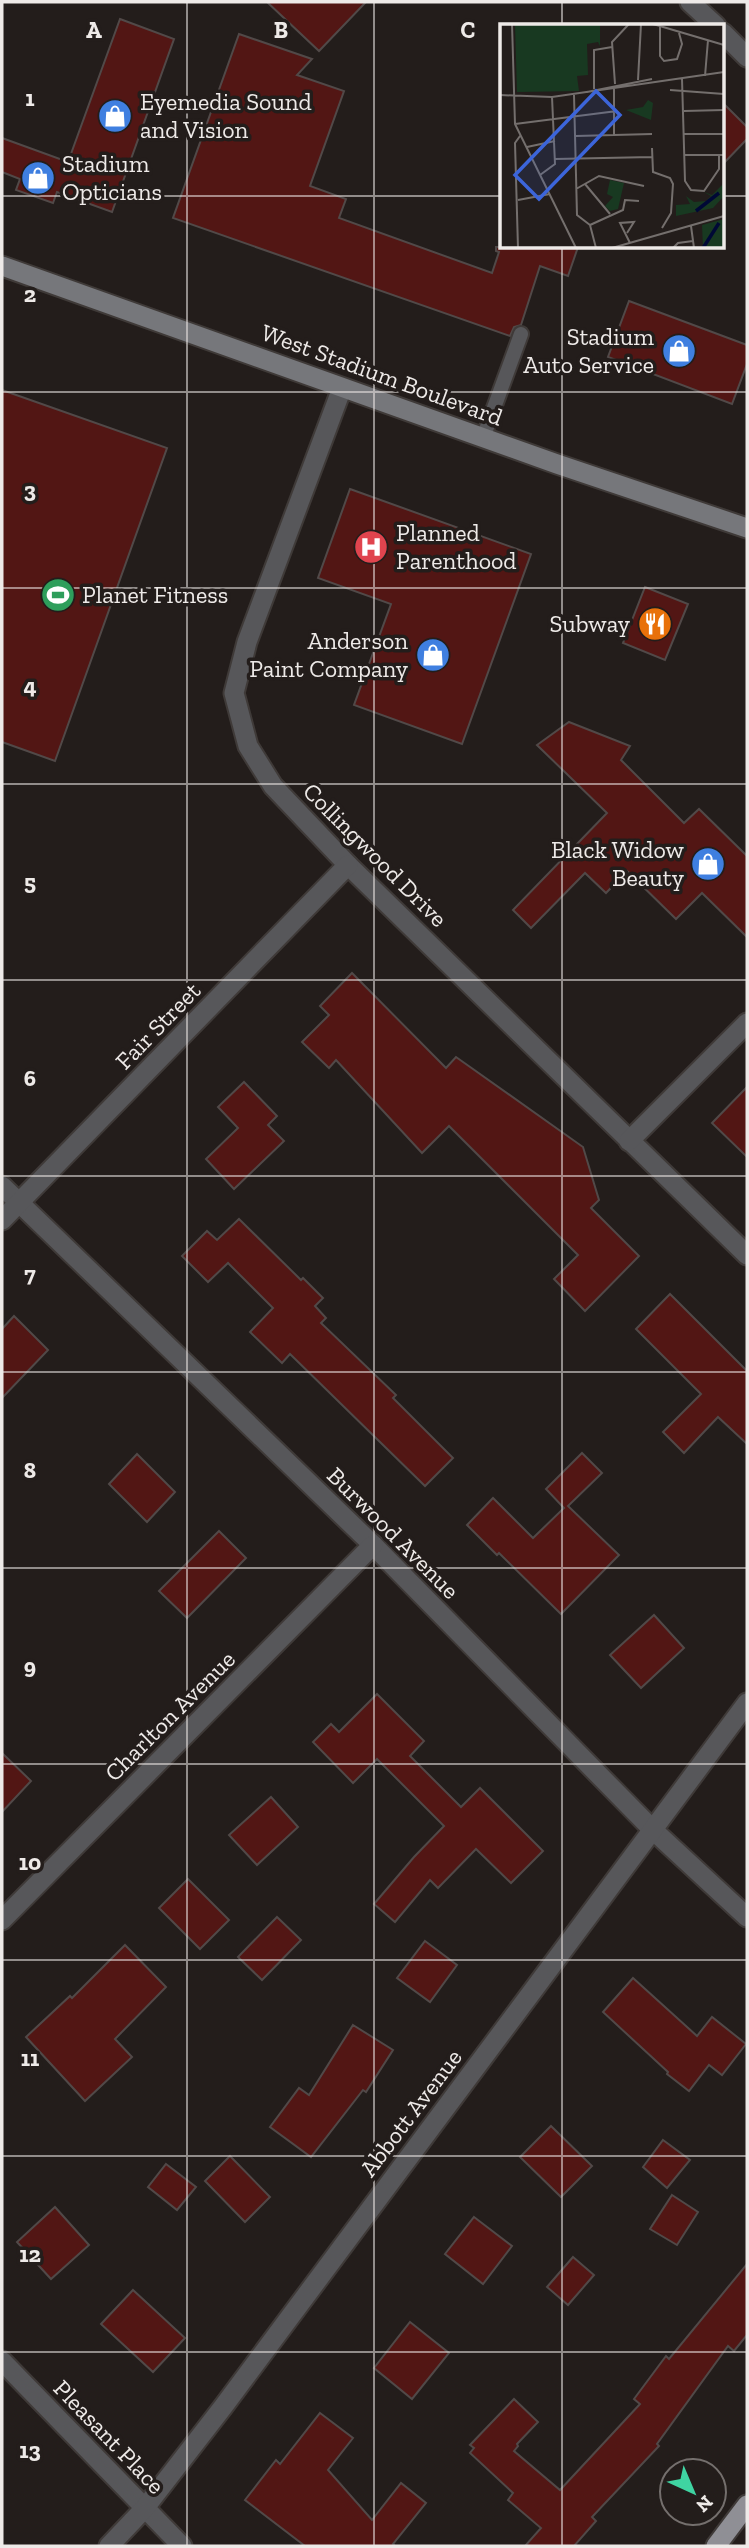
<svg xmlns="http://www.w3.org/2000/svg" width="749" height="2548" font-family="'Zilla Slab',serif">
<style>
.building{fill:#521614;stroke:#514948;stroke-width:2}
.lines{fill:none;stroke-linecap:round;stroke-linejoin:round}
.service-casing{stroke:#3f3a38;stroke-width:18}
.minor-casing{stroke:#3f3a38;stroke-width:23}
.tertiary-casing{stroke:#3f3a38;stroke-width:23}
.secondary-casing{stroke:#3f3a38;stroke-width:23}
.primary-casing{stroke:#3f3a38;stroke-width:23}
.service{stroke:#57575a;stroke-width:14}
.minor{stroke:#57575a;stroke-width:19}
.tertiary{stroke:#57575a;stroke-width:19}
.secondary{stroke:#76777b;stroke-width:19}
.primary{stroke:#8f8f95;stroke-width:19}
.grid{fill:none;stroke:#eeeae8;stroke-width:2;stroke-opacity:0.55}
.labels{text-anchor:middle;stroke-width:7;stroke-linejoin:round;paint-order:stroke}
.poi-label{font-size:24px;fill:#eeeae8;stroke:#231d1b;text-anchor:start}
.street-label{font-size:24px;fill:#eeeae8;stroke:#231d1b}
.inset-river{fill:none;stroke:#000836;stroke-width:3.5}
.inset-road{fill:none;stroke:#746f6d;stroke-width:2}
.view{fill:#3c65da;fill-opacity:0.15;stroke:#3c65da;stroke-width:3.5}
.inset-edge{fill:none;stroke:#eeeae8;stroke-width:3.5}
.grid-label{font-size:23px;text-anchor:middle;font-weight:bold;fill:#eeeae8;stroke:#231d1b;stroke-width:7;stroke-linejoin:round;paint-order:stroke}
</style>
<rect width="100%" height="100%" fill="#231d1b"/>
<g class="building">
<polygon points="267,2 366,2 319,51"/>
<polygon points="120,19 174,39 112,212 57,192 53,203 16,190 20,179 2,172 2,138 68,162"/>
<polygon points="239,34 312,59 297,75 344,91 310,186 346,199 339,218 492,273 499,252 496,251 496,247 578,247 568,276 540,266 521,325 514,327 510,336 173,218"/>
<polygon points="723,103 747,127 747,139 723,164"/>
<polygon points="629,301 747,345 747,364 732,404 608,357"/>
<polygon points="2,390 167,448 55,761 2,742"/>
<polygon points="350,489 531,554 462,744 354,705 391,604 318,578"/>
<polygon points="645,587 688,604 665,660 623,643"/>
<polygon points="569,722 630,746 621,760 684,823 699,809 747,856 747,937 702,893 676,919 627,871 606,893 585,873 531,928 513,910 607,813 537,745"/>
<polygon points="352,973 446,1068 456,1057 583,1147 599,1200 591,1208 639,1256 585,1311 554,1279 578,1255 449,1126 422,1153 336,1060 329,1068 302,1042 329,1015 320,1006"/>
<polygon points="244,1082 277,1116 268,1125 284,1141 234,1189 206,1159 238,1128 218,1107"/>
<polygon points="747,1087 747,1157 712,1123"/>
<polygon points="239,1219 301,1280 303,1278 323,1298 315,1306 326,1318 321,1323 396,1395 393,1398 453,1458 425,1486 290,1354 282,1363 250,1332 273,1308 228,1263 208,1282 182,1256 207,1231 217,1240"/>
<polygon points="670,1294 747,1371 747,1444 718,1417 684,1453 663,1432 701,1394 636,1329"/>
<polygon points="14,1316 48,1350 2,1398 2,1329"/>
<polygon points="582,1453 602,1473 568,1506 619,1555 561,1614 499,1553 497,1555 467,1525 493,1498 533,1538 564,1508 546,1489"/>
<polygon points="137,1454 175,1492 147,1522 109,1484"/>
<polygon points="219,1531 246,1558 187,1618 159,1591"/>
<polygon points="654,1615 684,1648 641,1688 610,1655"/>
<polygon points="377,1694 424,1741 410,1756 461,1807 480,1788 543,1851 511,1883 476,1849 438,1888 430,1880 395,1922 374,1904 414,1857 444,1826 377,1759 353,1783 313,1742 331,1724 339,1732"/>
<polygon points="2,1753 31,1781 2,1812"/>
<polygon points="271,1797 298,1827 257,1865 229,1835"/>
<polygon points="188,1879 229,1920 200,1949 159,1908"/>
<polygon points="277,1917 301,1940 262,1980 238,1957"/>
<polygon points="425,1941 457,1965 430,2002 397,1978"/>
<polygon points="125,1945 166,1987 115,2039 132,2057 85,2101 26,2037 70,1996 72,1998"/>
<polygon points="633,1978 697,2036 712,2017 746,2044 722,2075 709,2065 689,2091 667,2074 668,2072 603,2012"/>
<polygon points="353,2025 393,2050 366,2092 363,2090 311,2157 270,2127 299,2088 309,2095"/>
<polygon points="551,2126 592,2166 561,2197 520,2157"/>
<polygon points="663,2140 690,2160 667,2188 643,2167"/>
<polygon points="230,2156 270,2197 245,2222 205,2181"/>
<polygon points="166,2164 196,2187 177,2210 148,2187"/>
<polygon points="672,2195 698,2212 677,2245 650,2229"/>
<polygon points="55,2207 89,2245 51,2279 17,2242"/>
<polygon points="474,2217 512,2246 483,2284 445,2254"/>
<polygon points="573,2257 594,2275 568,2305 547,2287"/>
<polygon points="747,2264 747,2335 734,2351 728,2346 657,2444 659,2446 592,2517 596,2521 574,2546 525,2546 541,2528 508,2500 513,2493 470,2453 474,2448 470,2445 514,2399 538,2422 517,2444 518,2446 514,2451 560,2490 640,2404 634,2399 666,2356 669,2359"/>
<polygon points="133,2290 185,2338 153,2372 101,2324"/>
<polygon points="410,2322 449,2353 412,2399 374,2368"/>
<polygon points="320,2413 353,2438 328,2470 372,2520 401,2483 426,2503 393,2544 395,2546 305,2546 245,2500 276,2460 280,2464"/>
</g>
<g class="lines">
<g class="service-casing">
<polyline id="service" points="483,438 521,334"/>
</g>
<g class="minor-casing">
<g id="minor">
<polyline points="342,388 247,642 234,693 248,746 273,786 348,865 747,1255"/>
<polyline points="629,1141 747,1023"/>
<polyline points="2,1186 373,1545 653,1830 747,1917"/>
<polyline points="2,1220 348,865"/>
<polyline points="2,1920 373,1545"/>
<polyline points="2,2361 182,2546"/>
<polyline points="109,2546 144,2509 223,2407 747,1703"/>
</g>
</g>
<g class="tertiary-casing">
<g id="tertiary">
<polyline points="690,2 716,26"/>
<polyline points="723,33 747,57"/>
</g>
</g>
<g class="secondary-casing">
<polyline id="secondary" points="2,266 557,464 747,528"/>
</g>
<g class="primary-casing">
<polyline id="primary" points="716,2546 747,2505"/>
</g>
<use href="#service" class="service"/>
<use href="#minor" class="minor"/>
<use href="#tertiary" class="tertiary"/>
<use href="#secondary" class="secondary"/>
<use href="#primary" class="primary"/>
</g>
<path class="grid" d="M187,2V2546M374,2V2546M562,2V26M2,196H502M723,196H747M562,247V2546M2,392H747M2,588H747M2,784H747M2,980H747M2,1176H747M2,1372H747M2,1568H747M2,1764H747M2,1960H747M2,2156H747M2,2352H747"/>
<defs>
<g id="shop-disc" transform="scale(1.75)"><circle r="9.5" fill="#3f7fe0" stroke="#231d1b"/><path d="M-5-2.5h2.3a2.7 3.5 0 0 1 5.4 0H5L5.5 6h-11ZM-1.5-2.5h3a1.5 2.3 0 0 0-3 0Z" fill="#fff"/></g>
<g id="hospital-disc" transform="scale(1.75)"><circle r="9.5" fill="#e0444e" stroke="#231d1b"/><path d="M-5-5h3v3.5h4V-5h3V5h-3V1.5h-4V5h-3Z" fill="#fff"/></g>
<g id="stadium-disc" transform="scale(1.75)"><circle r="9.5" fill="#2e9e5b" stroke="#231d1b"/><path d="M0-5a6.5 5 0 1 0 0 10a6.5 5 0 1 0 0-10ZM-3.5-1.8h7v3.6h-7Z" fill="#fff"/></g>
<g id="restaurant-disc" transform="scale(1.75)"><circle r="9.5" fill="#e8710a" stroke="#231d1b"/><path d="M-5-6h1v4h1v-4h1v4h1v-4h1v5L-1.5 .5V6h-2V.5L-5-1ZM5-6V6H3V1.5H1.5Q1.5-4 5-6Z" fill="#fff"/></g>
</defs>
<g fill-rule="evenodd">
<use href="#shop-disc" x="115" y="116"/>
<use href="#shop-disc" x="38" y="178"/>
<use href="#shop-disc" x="679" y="351"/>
<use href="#hospital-disc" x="371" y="547"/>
<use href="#stadium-disc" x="58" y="595"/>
<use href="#restaurant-disc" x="655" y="624"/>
<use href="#shop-disc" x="433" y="655"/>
<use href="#shop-disc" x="708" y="864"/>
</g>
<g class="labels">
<g class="poi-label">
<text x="140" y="110">Eyemedia Sound<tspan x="140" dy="28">and Vision</tspan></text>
<text x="62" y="172">Stadium<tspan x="62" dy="28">Opticians</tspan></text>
<text x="654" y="345" text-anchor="end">Stadium<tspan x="654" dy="28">Auto Service</tspan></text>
<text x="396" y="541">Planned<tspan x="396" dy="28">Parenthood</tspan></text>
<text x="82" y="603">Planet Fitness</text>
<text x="630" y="632" text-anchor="end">Subway</text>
<text x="408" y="649" text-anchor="end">Anderson<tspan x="408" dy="28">Paint Company</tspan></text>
<text x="684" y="858" text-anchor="end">Black Widow<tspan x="684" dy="28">Beauty</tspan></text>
</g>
<g class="street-label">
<text transform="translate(382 375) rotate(20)" y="8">West Stadium Boulevard</text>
<text transform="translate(375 855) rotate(45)" y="8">Collingwood Drive</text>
<text transform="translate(158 1026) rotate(-46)" y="8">Fair Street</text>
<text transform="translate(393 1533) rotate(45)" y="8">Burwood Avenue</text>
<text transform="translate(170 1716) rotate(-45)" y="8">Charlton Avenue</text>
<text transform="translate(411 2113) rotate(-53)" y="8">Abbott Avenue</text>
<text transform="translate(109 2437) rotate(46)" y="8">Pleasant Place</text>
</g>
</g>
<g transform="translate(500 24)">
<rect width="224" height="224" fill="#231d1b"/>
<path d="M15,0H100V22L98,18L87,20L88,51L77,52L79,67L17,68ZM148,76L153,79L151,96L126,86L143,83ZM110,156L124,159L118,185L110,187L105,182L113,173L107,170ZM224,159V172L213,184L176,192V181L190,180L186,172L194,178L206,177L211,172L204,168L212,171ZM224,195V224H203L202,201Z" fill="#183921"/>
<path class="inset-river" d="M196,187L219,169M203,224L219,199"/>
<path class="inset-road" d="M12,0L15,100L76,224M153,0L224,21M160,2V32L164,37L177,35L182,20L179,9M205,52L208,16M182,55L185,157L191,166L204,167L219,145V131M138,56L141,0M115,60L112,18L129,0M94,65V26L112,23M114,65V111M170,66L224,70M87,68L152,55M0,71L52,73L224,48M74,71L77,191L90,201L96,224M184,87L224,86M15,100L117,87M184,110H224M76,112L152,110M27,123L55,117M152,124L153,148L170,154L173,160L171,189L162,204M185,131H224M55,135L152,133M40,151L55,140L52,73M85,160L110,190M76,165L99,152L144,162M18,176L50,170M90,201L123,186L125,176L139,177M191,202L194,224M127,209L134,198L120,199L130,219M18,224L15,119L20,112M112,224L224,192M173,224L178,219L193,217"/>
<path class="view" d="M96,67L120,91L39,175L15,151Z"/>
<rect width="224" height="224" class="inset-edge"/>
</g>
<g class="grid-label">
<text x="94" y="38">A</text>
<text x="281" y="38">B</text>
<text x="468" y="38">C</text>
<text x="30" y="106">1</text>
<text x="30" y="302">2</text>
<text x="30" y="498">3</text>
<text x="30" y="694">4</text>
<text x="30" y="890">5</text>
<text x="30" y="1086">6</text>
<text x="30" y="1282">7</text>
<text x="30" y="1478">8</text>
<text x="30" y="1674">9</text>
<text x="30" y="1870">10</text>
<text x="30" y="2066">11</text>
<text x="30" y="2262">12</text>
<text x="30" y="2458">13</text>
</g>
<rect width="749" height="2548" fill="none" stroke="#eeeae8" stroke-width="7"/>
<g transform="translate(693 2492) rotate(136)"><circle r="33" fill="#231d1b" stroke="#746f6d" stroke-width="2"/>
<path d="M0-5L12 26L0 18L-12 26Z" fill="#3fd4a2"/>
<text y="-10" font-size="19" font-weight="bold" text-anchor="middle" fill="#eeeae8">N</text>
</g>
</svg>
